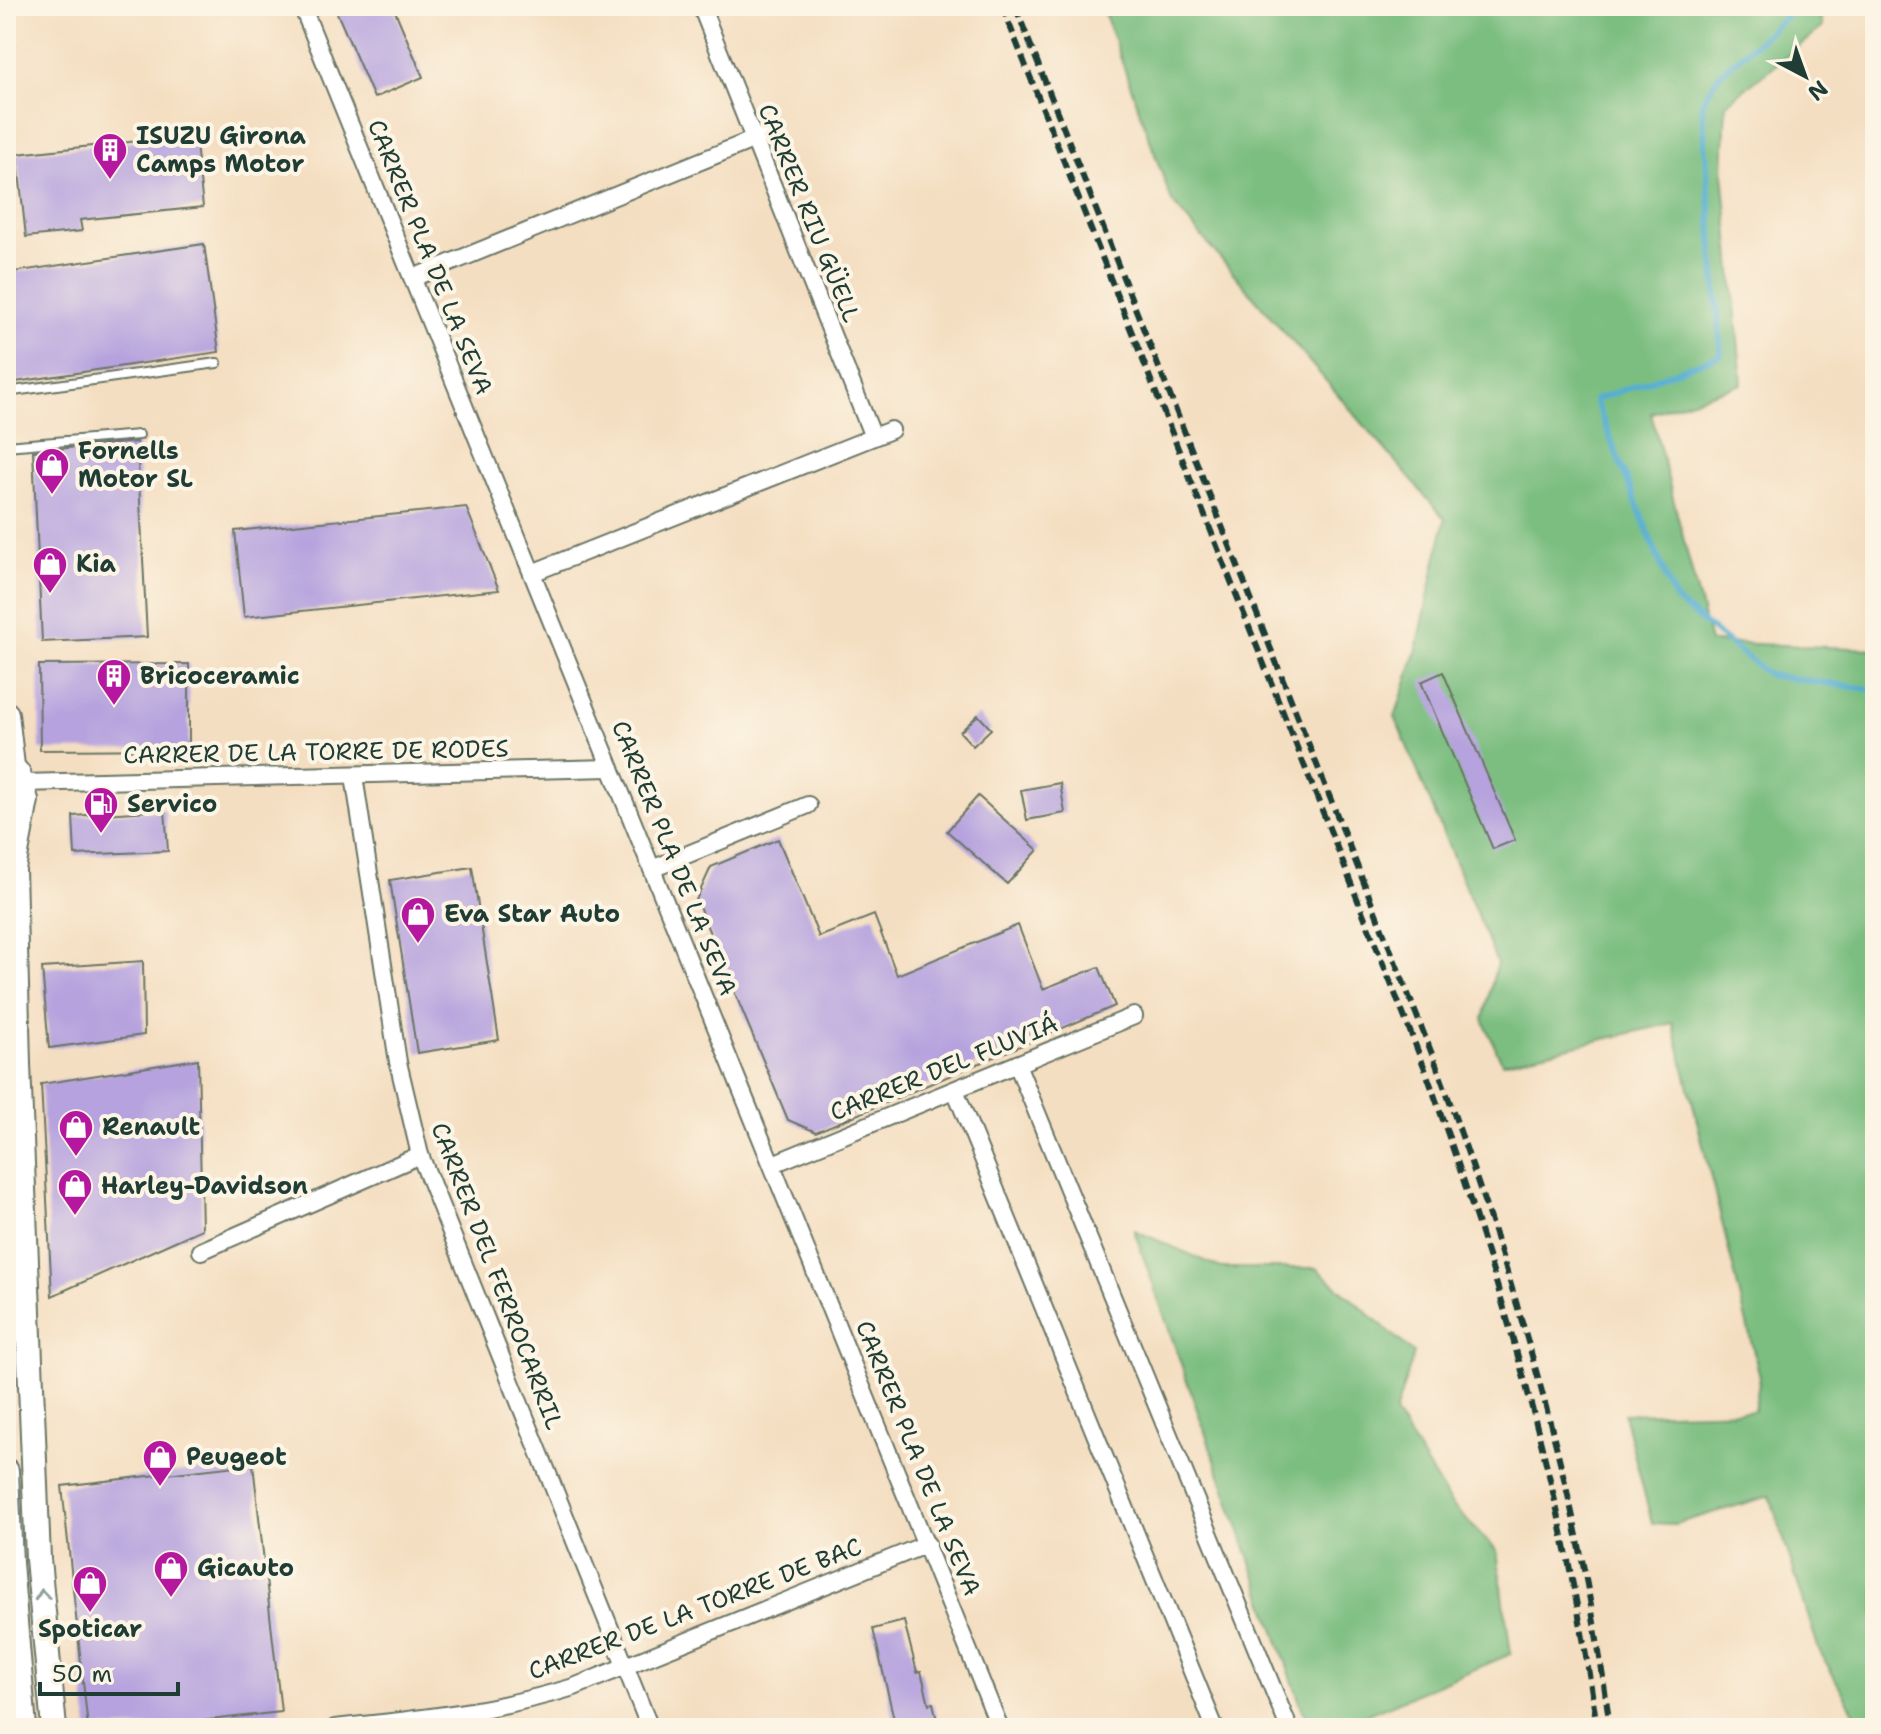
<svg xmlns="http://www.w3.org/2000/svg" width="1881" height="1734" font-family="'Shantell Sans',sans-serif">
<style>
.forest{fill:#7bbe80;stroke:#4d7e5a;stroke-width:2}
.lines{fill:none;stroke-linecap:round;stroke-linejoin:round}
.stream{stroke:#55aed2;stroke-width:6}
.building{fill:#b5a2de}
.lane-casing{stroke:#6a7565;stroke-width:12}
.street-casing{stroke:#6a7565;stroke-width:20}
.secondary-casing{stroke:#6a7565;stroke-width:28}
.lane{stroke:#fff;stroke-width:8}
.street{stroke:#fff;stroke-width:16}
.secondary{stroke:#fff;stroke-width:24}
.rail{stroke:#1f3d34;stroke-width:6;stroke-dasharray:12 6;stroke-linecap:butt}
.oneway{stroke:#8f9e9a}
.labels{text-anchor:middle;stroke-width:8;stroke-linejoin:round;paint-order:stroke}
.poi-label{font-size:24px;font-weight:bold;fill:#1f3d34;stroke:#fcf5e5;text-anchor:start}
.street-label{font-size:24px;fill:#1f3d34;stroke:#fcf5e5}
</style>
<rect width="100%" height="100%" fill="#fcf5e5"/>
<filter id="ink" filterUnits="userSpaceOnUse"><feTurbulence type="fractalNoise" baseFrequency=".0125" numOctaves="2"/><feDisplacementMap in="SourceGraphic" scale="16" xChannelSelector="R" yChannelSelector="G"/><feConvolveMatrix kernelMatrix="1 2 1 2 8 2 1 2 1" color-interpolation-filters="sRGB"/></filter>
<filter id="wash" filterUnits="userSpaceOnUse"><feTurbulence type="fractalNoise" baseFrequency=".006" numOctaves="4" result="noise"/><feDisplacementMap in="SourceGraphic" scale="32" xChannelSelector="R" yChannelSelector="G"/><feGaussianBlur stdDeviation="1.8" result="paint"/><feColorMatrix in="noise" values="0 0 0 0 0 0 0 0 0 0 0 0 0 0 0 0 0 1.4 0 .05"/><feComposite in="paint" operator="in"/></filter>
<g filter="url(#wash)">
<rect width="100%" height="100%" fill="#f4dec1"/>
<g class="forest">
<polygon points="1102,6 1817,6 1823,27 1726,104 1723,171 1742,384 1651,413 1710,642 1875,649 1875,1728 1863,1728 1819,1650 1770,1496 1675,1524 1652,1523 1624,1414 1754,1411 1760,1377 1673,1023 1502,1063 1483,1019 1497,963 1395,717 1417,649 1445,519 1172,202"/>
<polygon points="1134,1230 1221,1268 1316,1268 1414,1353 1395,1413 1451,1504 1497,1551 1511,1654 1335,1728 1309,1728"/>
</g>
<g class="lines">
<polyline class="stream" points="1785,6 1786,17 1720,74 1702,102 1721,355 1595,400 1675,600 1769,675 1875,690"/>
</g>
<g id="blocks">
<g class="building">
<polygon points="334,6 393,6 423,77 374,98"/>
<polygon points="195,135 203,207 80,220 82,231 26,237 17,154"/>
<polygon points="204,244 219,352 15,382 6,319 6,273"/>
<polygon points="137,442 147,637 42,642 33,451"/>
<polygon points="466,507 499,590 244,617 235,531"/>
<polygon points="189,664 189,749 40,750 39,665"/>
<polygon points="1443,672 1515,840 1493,849 1421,682"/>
<polygon points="978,715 991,729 973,746 960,732"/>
<polygon points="1060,783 1065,813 1027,820 1021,790"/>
<polygon points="978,796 1038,850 1007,884 947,831"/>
<polygon points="165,810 168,851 75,855 73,816"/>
<polygon points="778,839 819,937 874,915 897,975 1018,925 1043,989 1099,967 1115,1006 816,1132 788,1120 696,900 711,867"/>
<polygon points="472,867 499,1040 417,1053 390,880"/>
<polygon points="143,961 144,1035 49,1048 42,968"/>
<polygon points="198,1059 202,1229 52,1296 41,1084"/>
<polygon points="253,1464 281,1712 138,1728 88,1728 62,1486"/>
<polygon points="904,1621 917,1672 921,1671 929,1704 933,1703 938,1724 920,1728 896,1728 873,1629"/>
</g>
</g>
</g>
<g filter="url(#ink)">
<use href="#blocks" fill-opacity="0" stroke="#6a7565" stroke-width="2"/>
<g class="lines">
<g class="lane-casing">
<g id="lane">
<polyline points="6,392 217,363"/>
<polyline points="6,446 139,435"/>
</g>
</g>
<g class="street-casing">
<g id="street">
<polyline points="302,6 1000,1728"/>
<polyline points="701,6 873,437"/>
<polyline points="413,278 772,132"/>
<polyline points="532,573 891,430"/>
<polyline points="354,776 398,1062 420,1155 650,1728"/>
<polyline points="23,783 611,768"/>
<polyline points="652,869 808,805"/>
<polyline points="1017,1064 1289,1728"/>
<polyline points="955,1090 1215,1728"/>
<polyline points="773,1164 1134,1016"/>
<polyline points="201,1251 420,1155"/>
<path d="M335,1728C417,1720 495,1711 574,1687L927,1544"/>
</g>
</g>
<g class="secondary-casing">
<g id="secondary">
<polyline points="6,714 12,766"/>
<polyline points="6,761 18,774 26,800 13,869 18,1064 38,1559 54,1728"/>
<polyline points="6,1471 10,1563 24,1728"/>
</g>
</g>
<use href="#lane" class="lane"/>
<use href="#street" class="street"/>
<use href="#secondary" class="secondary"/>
<g class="rail">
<path d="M1002,6L1425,1069C1502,1284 1566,1501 1597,1728"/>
<path d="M1015,6L1436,1064C1515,1280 1581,1499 1610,1728"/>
</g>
</g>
<defs><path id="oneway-chevron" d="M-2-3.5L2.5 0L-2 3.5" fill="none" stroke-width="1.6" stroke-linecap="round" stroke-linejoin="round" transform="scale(2)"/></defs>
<use class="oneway" href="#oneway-chevron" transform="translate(42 1595) rotate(-95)"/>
</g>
<defs>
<g id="building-pin" transform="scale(1.8)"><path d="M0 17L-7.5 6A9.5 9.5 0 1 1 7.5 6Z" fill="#b5179e" stroke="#fcf5e5"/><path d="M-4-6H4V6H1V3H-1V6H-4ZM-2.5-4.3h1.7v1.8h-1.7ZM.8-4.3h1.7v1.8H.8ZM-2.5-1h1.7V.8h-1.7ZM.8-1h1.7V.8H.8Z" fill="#fff"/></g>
<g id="shop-pin" transform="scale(1.8)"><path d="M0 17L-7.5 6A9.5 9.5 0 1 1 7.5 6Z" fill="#b5179e" stroke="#fcf5e5"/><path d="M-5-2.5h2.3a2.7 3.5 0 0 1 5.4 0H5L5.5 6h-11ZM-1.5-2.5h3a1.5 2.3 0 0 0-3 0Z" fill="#fff"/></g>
<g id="fuel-pin" transform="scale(1.8)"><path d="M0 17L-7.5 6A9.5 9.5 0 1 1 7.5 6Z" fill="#b5179e" stroke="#fcf5e5"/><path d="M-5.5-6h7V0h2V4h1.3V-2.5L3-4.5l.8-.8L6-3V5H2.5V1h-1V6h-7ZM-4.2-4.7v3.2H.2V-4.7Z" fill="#fff"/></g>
</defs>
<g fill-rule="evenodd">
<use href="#building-pin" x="110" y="150"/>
<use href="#shop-pin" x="52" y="465"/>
<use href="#shop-pin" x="50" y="564"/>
<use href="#building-pin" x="114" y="676"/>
<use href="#fuel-pin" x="101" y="804"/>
<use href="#shop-pin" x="418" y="914"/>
<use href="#shop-pin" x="76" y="1127"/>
<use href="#shop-pin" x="75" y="1186"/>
<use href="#shop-pin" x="160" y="1457"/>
<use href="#shop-pin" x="171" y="1568"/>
<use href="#shop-pin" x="90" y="1583"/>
</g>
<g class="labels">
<g class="poi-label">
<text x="136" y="144">ISUZU Girona<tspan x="136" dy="28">Camps Motor</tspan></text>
<text x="78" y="459">Fornells<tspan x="78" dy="28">Motor SL</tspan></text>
<text x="76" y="572">Kia</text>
<text x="140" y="684">Bricoceramic</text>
<text x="127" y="812">Servico</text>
<text x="444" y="922">Eva Star Auto</text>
<text x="102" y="1135">Renault</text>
<text x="101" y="1194">Harley-Davidson</text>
<text x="186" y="1465">Peugeot</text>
<text x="197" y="1576">Gicauto</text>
<text x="90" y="1637" text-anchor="middle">Spoticar</text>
</g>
<g class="street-label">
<text transform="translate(809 213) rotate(68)" y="8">CARRER RIU GÜELL</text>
<text transform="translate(430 257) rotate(68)" y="8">CARRER PLA DE LA SEVA</text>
<text transform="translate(316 752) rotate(-1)" y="8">CARRER DE LA TORRE DE RODES</text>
<text transform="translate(674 858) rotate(68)" y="8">CARRER PLA DE LA SEVA</text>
<text transform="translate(944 1068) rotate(-22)" y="8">CARRER DEL FLUVIÁ</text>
<text transform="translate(497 1276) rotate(69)" y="8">CARRER DEL FERROCARRIL</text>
<text transform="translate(918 1458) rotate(68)" y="8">CARRER PLA DE LA SEVA</text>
<text transform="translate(695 1609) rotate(-21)" y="8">CARRER DE LA TORRE DE BAC</text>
</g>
</g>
<rect width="1881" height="1734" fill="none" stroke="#fcf5e5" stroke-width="32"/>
<g transform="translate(1805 76) rotate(139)" stroke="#fcf5e5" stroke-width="6" paint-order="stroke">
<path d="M0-6L14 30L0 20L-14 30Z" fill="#1f3d34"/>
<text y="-12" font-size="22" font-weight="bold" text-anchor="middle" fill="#1f3d34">N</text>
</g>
<path d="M40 1682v12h138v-12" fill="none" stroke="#1f3d34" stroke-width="4"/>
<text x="52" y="1682" font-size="24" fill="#1f3d34" stroke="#fcf5e5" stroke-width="6" paint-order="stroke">50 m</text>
</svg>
